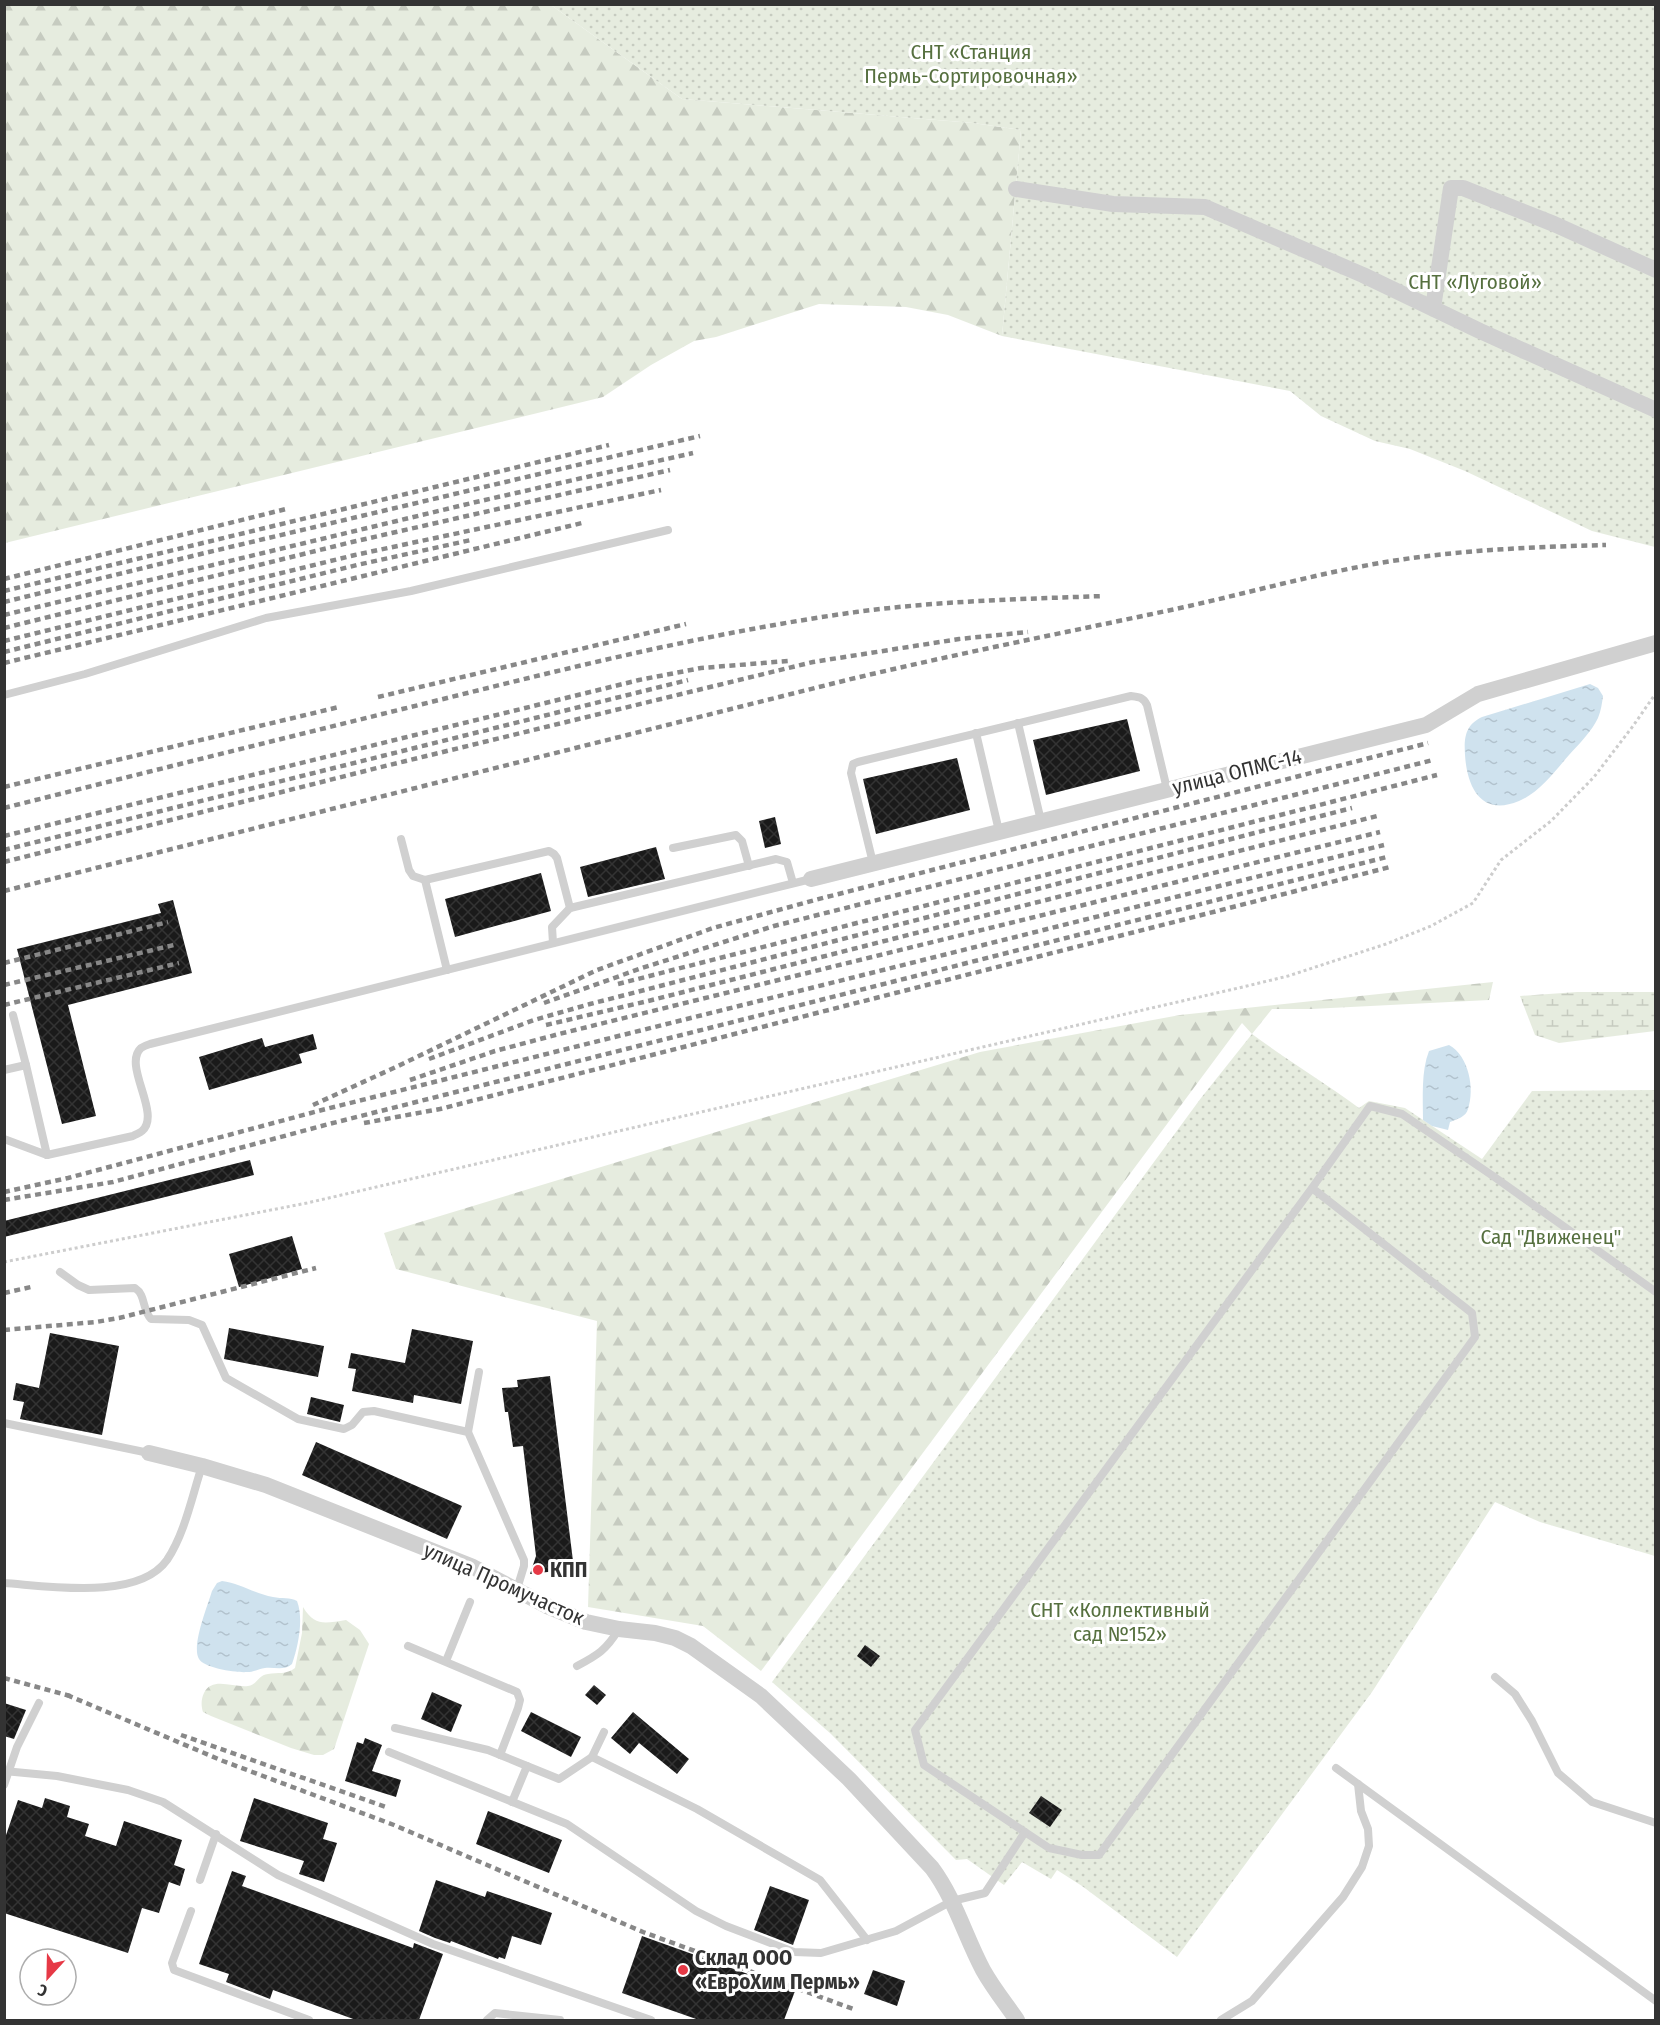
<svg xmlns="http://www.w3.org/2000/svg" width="1660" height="2025" font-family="'Fira Sans Condensed',sans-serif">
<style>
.forest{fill:url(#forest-firs)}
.wetland{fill:url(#wetland-marsh)}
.garden{fill:url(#garden-dots)}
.water{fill:url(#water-ripples)}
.building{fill:url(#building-cross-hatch)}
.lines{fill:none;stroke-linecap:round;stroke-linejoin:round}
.path{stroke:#cdcdcd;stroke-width:3;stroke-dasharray:3 3;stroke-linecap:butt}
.lane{stroke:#d0d0d0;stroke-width:8}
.street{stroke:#d0d0d0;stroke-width:16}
.rail{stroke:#888;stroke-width:4.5;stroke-dasharray:6 4.5;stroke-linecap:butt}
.poi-dot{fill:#e63946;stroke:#fff;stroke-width:2}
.labels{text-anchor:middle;stroke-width:6;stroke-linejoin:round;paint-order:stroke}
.park-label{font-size:21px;fill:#56703f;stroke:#fff}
.street-label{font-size:21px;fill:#333;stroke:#fff}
.poi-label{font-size:21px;font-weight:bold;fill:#333;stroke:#fff;text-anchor:start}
</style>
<defs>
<pattern id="forest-firs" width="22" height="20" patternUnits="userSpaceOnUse" patternTransform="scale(1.5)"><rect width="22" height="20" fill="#e6ecdf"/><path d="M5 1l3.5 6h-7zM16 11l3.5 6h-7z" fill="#c6cbc0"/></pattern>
<pattern id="wetland-marsh" width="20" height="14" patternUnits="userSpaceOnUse" patternTransform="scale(1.5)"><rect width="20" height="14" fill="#e6ecdf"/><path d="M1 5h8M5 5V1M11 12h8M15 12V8" fill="none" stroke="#c6cbc0"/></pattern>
<pattern id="garden-dots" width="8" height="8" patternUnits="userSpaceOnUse" patternTransform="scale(1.5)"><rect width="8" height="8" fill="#e6ecdf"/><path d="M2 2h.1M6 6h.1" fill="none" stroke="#c6cbc0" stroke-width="1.8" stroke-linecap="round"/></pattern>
<pattern id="water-ripples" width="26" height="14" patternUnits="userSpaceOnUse" patternTransform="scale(1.5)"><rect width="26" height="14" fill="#cfe2ee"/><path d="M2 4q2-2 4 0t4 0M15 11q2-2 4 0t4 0" fill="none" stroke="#b2c2cd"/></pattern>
<pattern id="building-cross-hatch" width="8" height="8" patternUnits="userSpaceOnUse" patternTransform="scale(1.5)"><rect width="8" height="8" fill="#1a1a1a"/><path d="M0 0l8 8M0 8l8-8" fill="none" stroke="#333"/></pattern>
</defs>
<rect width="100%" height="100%" fill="#fff"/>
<g class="forest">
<polygon points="4,5 551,5 682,99 973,123 1021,130 1002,336 948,315 906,307 819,304 716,337 694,341 651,365 603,397 5,543"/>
<polygon points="1493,982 1489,1000 1311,1009 1272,1009 1252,1034 1242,1023 761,1671 703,1626 588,1607 597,1321 396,1269 384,1233 980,1052 1180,1015"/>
<path d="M303,1607C315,1627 325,1623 346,1620L360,1630L369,1644L334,1749L323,1755H314L291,1748L211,1716L203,1712C201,1706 201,1699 204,1693C212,1676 234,1688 248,1686C257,1685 258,1675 268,1674C278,1672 286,1675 295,1668L302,1633Z"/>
</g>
<polygon class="wetland" points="1577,992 1655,992 1655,1031 1559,1043 1535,1035 1520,996"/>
<g class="garden">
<polygon points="551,5 1655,5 1655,547 1592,531 1465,471 1410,449 1375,441 1321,416 1290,391 1002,336 1021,130 973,123 682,99"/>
<path d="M1252,1034C1287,1060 1324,1082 1359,1108L1369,1101L1405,1108L1482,1159L1532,1091L1655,1090V1556L1540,1522L1495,1502L1372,1692L1177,1957L1082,1886L1057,1870L1051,1879L1022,1862L1004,1885L967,1859L956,1860L831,1734L772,1682L1201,1098Z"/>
</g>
<g class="water">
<path d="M1590,684L1598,688L1603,696C1602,703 1601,711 1598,718C1592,731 1579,744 1569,755C1556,770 1539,793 1519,801C1481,817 1467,787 1465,755C1464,738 1465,725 1482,717Z"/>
<path d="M1449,1045C1469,1056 1475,1089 1468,1109C1466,1117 1457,1119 1450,1122L1448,1130L1432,1126L1423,1120C1423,1098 1421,1071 1429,1051Z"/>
<path d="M222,1581C240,1583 255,1594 273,1597C282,1599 290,1597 297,1601C304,1619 298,1647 292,1664C284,1671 275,1667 265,1668C259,1669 253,1672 247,1672C237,1673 204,1668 199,1659C191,1646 208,1605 212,1591L217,1583Z"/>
</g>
<g class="building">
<polygon points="1127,719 1140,771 1046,795 1033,740"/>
<polygon points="957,758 970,810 876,834 863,779"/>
<polygon points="775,817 781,844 765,848 759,821"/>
<polygon points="656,847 665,879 588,897 580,867"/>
<polygon points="541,873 551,911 455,937 445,899"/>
<polygon points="173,900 192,973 68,1005 96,1116 62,1124 17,949 161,913 158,904"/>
<polygon points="313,1034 317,1049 299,1054 302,1063 209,1090 199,1057 262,1038 265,1047"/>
<polygon points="250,1160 254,1175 4,1237 4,1221"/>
<polygon points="292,1236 302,1269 239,1287 229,1254"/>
<polygon points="229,1328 324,1346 318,1377 224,1359"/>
<polygon points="412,1329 473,1341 461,1404 414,1395 413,1403 352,1391 356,1369 348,1368 351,1353 405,1363"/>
<polygon points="50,1333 119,1346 102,1435 20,1419 24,1402 13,1400 16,1383 39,1388"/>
<polygon points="550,1376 574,1569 530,1574 536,1556 523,1446 513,1447 508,1412 505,1412 502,1388 518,1387 517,1380"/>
<polygon points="311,1397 344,1405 340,1422 307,1414"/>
<polygon points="316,1442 462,1506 447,1539 302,1475"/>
<polygon points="865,1645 880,1656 871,1667 857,1656"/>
<polygon points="594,1685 606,1695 597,1705 585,1695"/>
<polygon points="432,1692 462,1705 451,1732 421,1719"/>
<polygon points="4,1703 26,1710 14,1739 4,1736"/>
<polygon points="531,1712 581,1737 571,1757 521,1731"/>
<polygon points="633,1712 689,1759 677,1774 639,1743 630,1754 611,1738"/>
<polygon points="365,1738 382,1745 372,1771 401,1780 396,1797 345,1781 357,1742 363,1744"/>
<polygon points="1041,1796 1062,1810 1050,1827 1029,1813"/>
<polygon points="45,1798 70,1806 67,1817 89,1824 85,1836 116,1846 124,1821 182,1840 174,1865 185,1869 180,1886 169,1882 159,1913 142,1908 128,1953 4,1913 4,1841 18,1800 42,1808"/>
<polygon points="254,1798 328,1823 323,1839 337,1843 324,1882 299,1874 304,1861 240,1841"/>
<polygon points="488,1811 562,1840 549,1873 476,1844"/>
<polygon points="232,1871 246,1876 242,1886 413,1948 414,1943 443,1954 419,2020 356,2020 273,1990 270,1999 226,1982 229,1974 199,1964"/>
<polygon points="436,1880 485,1897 487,1891 552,1913 541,1945 512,1936 505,1959 499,1957 498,1959 451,1941 450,1943 435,1938 419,1931"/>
<polygon points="770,1886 809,1900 793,1945 754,1930"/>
<polygon points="642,1936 795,1991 784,2020 699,2020 622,1993"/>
<polygon points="873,1970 905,1981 897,2006 864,1994"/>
</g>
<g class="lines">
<polyline class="path" points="4,1262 307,1203 1247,986 1288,976 1386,944 1431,926 1473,903 1501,860 1551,821 1594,777 1633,726 1656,693"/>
<g class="lane">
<polyline points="4,695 85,674 266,618 411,591 668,530"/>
<polyline points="1018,723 1041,821"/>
<polyline points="976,733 999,831"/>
<polyline points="401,839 409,870 413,876 425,880 549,851 554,854 557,858 570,908"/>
<polyline points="673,848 736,835 742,841 749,866"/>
<path d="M873,863L851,773L853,764L858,762L1131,696C1139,697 1143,697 1147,705L1167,789"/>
<polyline points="425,880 447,970"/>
<polyline points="553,943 552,927 570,908 776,859 787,862 793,883"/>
<polyline points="13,1015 26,1065"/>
<polyline points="4,1070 26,1065 47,1155"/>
<path d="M4,1139L47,1155L133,1136C136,1134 140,1133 142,1131C162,1114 122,1065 141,1048C144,1046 147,1045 150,1044L811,879"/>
<polyline points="1312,1188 1472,1313 1475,1337 1099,1855 1082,1855 1049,1848 924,1765 915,1730 1312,1188 1370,1106 1402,1114 1493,1176 1656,1292"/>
<path d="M60,1272L78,1285L89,1290L135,1288C146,1295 142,1310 151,1319L189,1320L202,1325L226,1378L298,1419L344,1429L352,1425L363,1412L374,1411L468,1432L524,1560V1566L517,1589"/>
<polyline points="4,1423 149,1453"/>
<polyline points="468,1432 479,1372"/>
<path d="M4,1583C48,1586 138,1601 167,1560C185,1533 192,1496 202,1466"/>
<polyline points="408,1646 517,1692 520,1700 518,1708 500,1755"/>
<polyline points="446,1661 470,1602"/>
<path d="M577,1666C598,1655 606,1650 619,1629"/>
<polyline points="1495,1677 1515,1694 1532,1721 1558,1773 1592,1802 1656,1823"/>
<polyline points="395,1728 488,1750 527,1766"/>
<polyline points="389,1752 567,1824 696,1911 726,1926 794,1952 821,1953 896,1931 952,1901 985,1893 1025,1832"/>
<polyline points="592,1757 604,1732"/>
<polyline points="1336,1768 1656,2001"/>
<polyline points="4,1771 57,1776 128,1790 163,1802 278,1875 433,1944 651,2020"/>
<polyline points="4,1785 17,1747 39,1703"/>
<polyline points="512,1802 527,1766 559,1779 592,1757 697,1809 820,1880 867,1940"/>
<polyline points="200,1880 216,1834"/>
<polyline points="191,1911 172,1963 174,1970 309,2020"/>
<polyline points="487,2020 495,2013 560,2020"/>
<polyline points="1221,2020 1252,2001 1343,1897 1362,1867 1369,1846 1368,1829 1361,1811 1358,1784"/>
</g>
<g class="street">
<polyline points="1016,189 1113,204 1205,207 1363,275 1480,331 1656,410"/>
<polyline points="1433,308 1451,188 1463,188 1554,224 1656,270"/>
<polyline points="811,879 1426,725 1478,694 1656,643"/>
<path d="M149,1453L202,1466L266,1485L473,1567L547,1606L586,1622L619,1629L655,1633L675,1638L691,1646L761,1696L849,1779L932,1868C955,1899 965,1936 983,1970C993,1988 1006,2004 1017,2020"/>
</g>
<g class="rail">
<polyline points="4,579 286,509"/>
<polyline points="4,591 609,445"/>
<polyline points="4,602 209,552 700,436"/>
<polyline points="4,615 476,502 693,453"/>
<polyline points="4,628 352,542 670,470"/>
<polyline points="4,641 355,555 661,490"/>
<polyline points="4,652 357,565 471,540"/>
<polyline points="4,663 582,523"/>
<polyline points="378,697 686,624"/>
<polyline points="4,787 339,707"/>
<path d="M4,808C147,772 289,737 431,702C572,667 713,632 856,612C938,601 1021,599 1104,596"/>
<polyline points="4,836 639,680 701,668 788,661"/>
<polyline points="4,850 688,680"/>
<polyline points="4,862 377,768 813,662 959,639 1028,632"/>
<path d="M4,891L847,680C955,654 1063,633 1171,610C1241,595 1310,575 1380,563C1455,550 1530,547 1606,545"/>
<polyline points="4,963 168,922"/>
<polyline points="618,984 1437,775"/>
<polyline points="4,985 174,945"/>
<polyline points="544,1003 642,968 774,926 1433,760"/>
<polyline points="4,1005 179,963"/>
<polyline points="546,1025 648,1001 1377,816"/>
<polyline points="429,1059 534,1020 590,1004 1352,808"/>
<polyline points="410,1080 495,1051 559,1034 1380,832"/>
<polyline points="313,1105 396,1067 597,970 713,928 815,900 1428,743"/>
<polyline points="364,1123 440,1109 1390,867"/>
<polyline points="4,1192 68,1178 322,1110 1384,845"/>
<polyline points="4,1200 113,1182 329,1124 1387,857"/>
<polyline points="4,1293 31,1287"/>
<polyline points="4,1330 96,1322 119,1318 316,1268"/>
<polyline points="4,1678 74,1697"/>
<polyline points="67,1695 223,1761 394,1825 643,1932 856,2010"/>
<polyline points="181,1735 386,1807"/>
</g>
</g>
<g class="poi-dot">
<circle cx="538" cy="1570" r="6"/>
<circle cx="683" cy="1970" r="6"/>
</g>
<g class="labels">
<g class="park-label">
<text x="971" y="59">СНТ «Станция<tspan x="971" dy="24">Пермь-Сортировочная»</tspan></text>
<text x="1475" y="289">СНТ «Луговой»</text>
<text x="1551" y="1244">Сад "Движенец"</text>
<text x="1120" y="1617">СНТ «Коллективный<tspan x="1120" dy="24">сад №152»</tspan></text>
</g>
<g class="street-label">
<text transform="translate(1237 772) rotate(-14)" y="7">улица ОПМС-14</text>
<text transform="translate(504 1584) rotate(24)" y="7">улица Промучасток</text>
</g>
<g class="poi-label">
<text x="550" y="1577">КПП</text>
<text x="695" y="1965">Склад ООО<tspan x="695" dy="24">«ЕвроХим Пермь»</tspan></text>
</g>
</g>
<rect width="1660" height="2025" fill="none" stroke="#333333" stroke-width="12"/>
<g transform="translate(48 1977) rotate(202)"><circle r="28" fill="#ffffff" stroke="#adadad" stroke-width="1.5"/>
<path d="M0-4.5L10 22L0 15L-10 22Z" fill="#e63946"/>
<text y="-9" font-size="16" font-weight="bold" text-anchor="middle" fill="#333333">С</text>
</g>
</svg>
